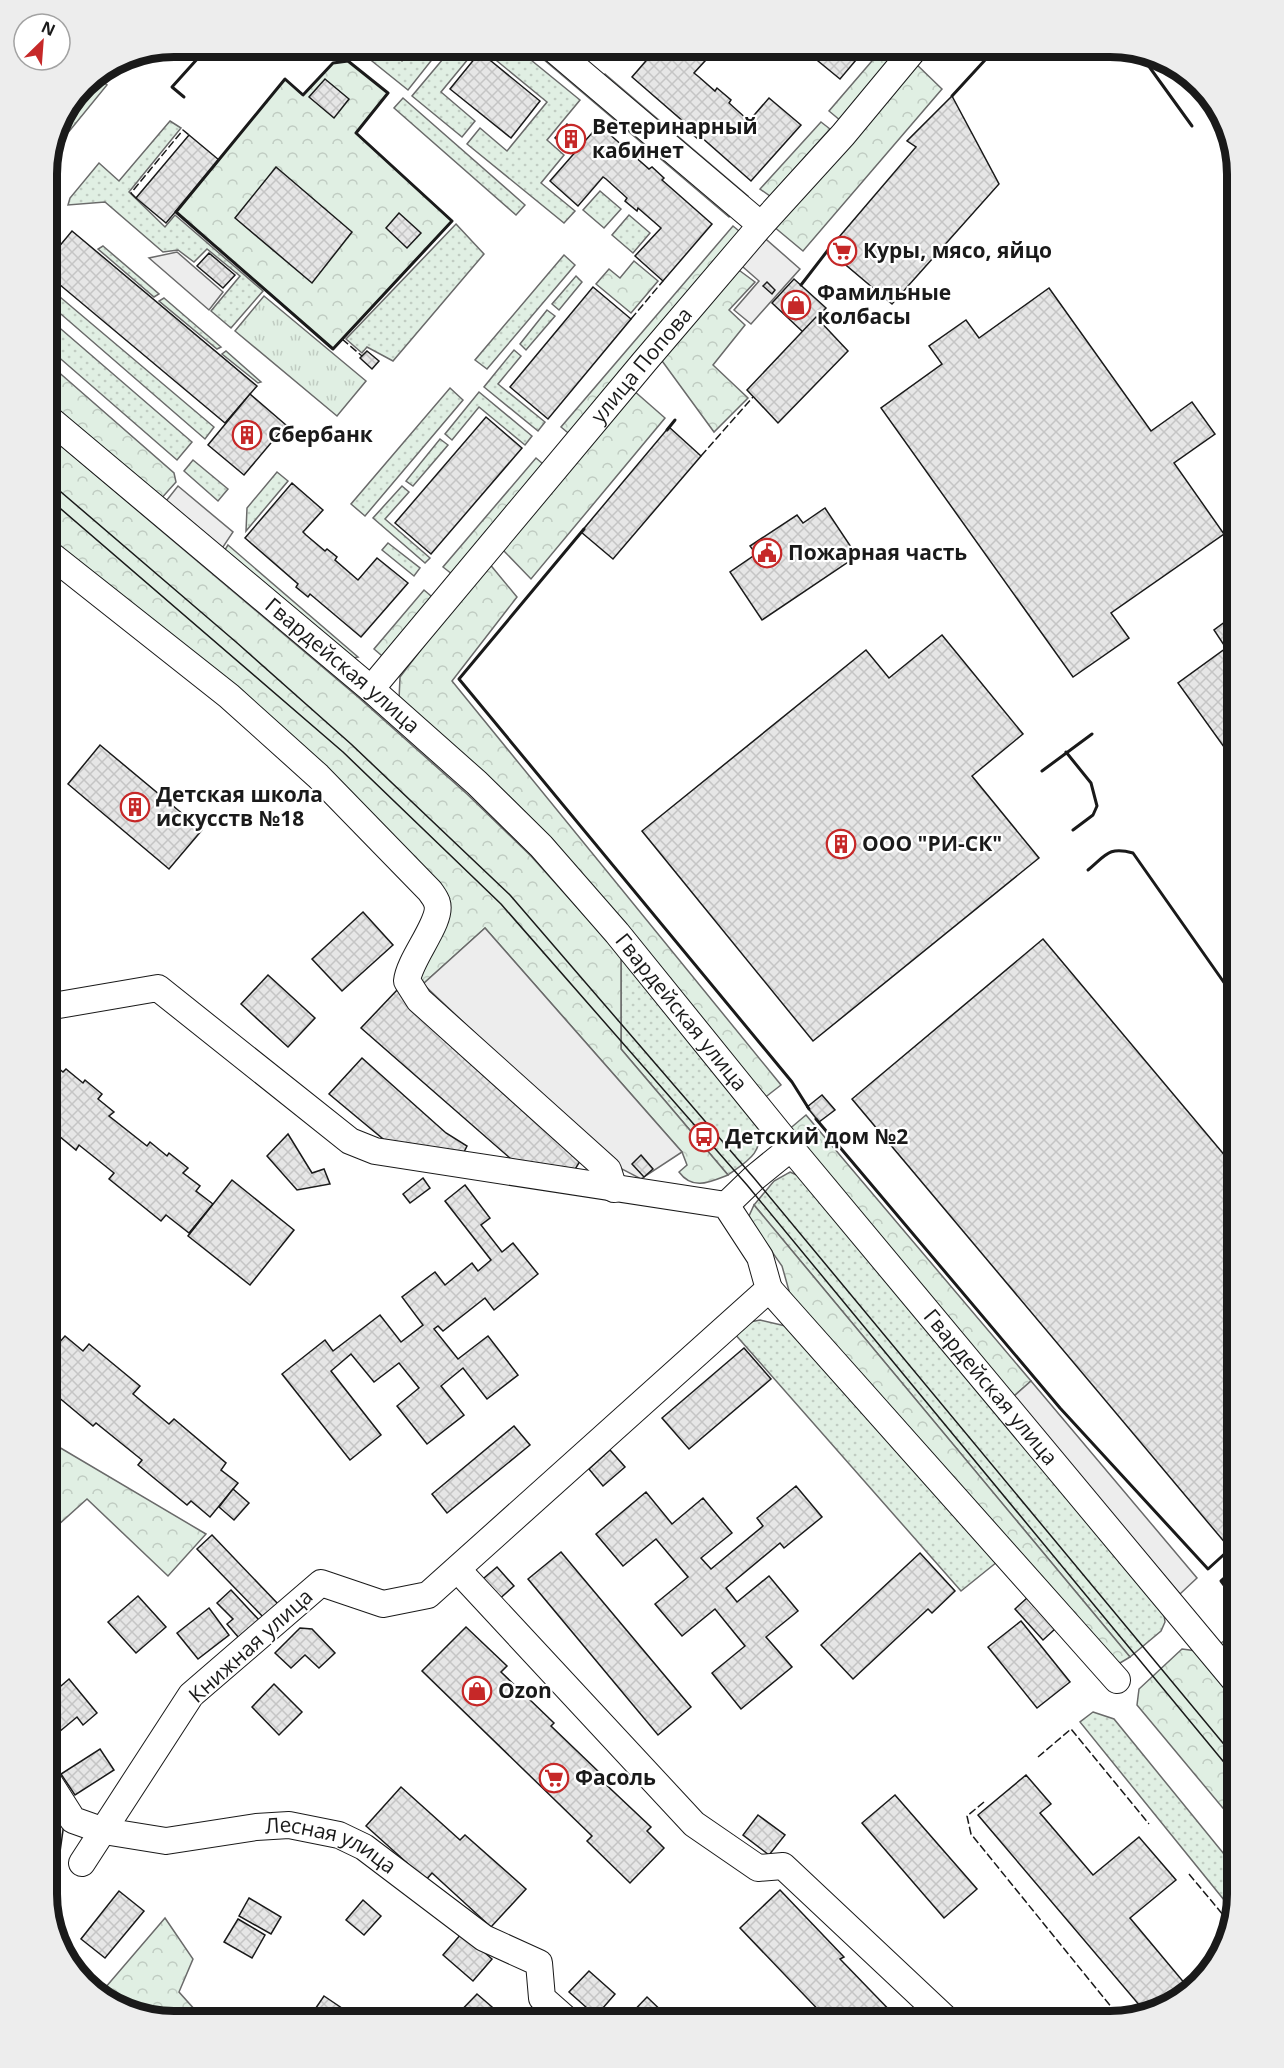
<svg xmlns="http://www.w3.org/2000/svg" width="1284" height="2068" font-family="'Open Sans',sans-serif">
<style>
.grass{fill:url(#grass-dots);stroke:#6a6a6a;stroke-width:1.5}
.forest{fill:url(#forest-crowns);stroke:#6a6a6a;stroke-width:1.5}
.park{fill:url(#park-tufts);stroke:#6a6a6a;stroke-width:1.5}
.parking{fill:#ededed;stroke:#6a6a6a;stroke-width:1.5}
.building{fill:url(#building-cross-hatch);stroke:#1a1a1a;stroke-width:1.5}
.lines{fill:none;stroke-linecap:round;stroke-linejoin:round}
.minor-casing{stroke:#1a1a1a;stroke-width:28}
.minor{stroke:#fff;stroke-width:26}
.tram{stroke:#1a1a1a;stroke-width:1.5}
.fence{stroke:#1a1a1a;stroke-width:1.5;stroke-dasharray:8 3;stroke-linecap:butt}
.wall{stroke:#1a1a1a;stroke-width:3}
.labels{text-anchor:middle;stroke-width:4.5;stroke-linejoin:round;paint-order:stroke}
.poi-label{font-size:21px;font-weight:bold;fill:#1a1a1a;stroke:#fff;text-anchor:start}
.street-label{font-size:21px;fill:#1a1a1a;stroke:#fff}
.rim{fill:none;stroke:#1a1a1a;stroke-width:8}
</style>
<defs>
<pattern id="grass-dots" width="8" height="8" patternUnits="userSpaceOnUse" patternTransform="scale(1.5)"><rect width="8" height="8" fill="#e0efe3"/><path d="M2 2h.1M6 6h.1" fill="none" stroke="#c0ccc2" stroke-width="1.8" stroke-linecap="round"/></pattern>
<pattern id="forest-crowns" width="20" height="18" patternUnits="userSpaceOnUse" patternTransform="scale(1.5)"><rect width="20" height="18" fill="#e0efe3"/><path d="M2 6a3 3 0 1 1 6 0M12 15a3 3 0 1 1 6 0" fill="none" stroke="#c0ccc2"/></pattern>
<pattern id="park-tufts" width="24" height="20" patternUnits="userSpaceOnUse" patternTransform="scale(1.5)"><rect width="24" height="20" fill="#e0efe3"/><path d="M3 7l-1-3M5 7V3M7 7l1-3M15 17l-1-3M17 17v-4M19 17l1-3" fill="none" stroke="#c0ccc2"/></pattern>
<pattern id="building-cross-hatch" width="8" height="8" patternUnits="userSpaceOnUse" patternTransform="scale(1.5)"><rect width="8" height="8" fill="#e6e6e6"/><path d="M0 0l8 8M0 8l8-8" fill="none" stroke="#c5c5c5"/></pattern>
</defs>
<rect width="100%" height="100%" fill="#fff"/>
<g class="grass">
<polygon points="359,47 384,47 402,61 413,47 442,47 408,90 357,49"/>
<polygon points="453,47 478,47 441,92 475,121 462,137 412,96"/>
<polygon points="480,47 515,47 580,100 547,140 564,155 541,183 575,211 564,223 467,144 480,128 507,151 547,102"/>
<polygon points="99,79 107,85 49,156 55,132"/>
<polygon points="403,98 525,205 516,215 394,108"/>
<polygon points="170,121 181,128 129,192 165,227 175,215 263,291 231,328 211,311 240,276 207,249 194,262 178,250 163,252 105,202 68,205 70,198 99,163 119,181"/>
<polygon points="600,191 621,209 604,228 583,210"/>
<polygon points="629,215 650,233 633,253 612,235"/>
<polygon points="456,224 484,254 393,361 367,347 362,353 346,339"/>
<polygon points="103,246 159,294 154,297 98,249"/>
<polygon points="564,255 575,265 487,369 475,360"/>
<polygon points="576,276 582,282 559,310 552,304"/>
<polygon points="47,286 214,427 205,439 47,302"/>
<polygon points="164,298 221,347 217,349 159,301"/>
<polygon points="547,310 555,316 526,350 520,344"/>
<polygon points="47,317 192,442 177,460 47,347"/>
<polygon points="514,350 521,356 498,384 545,422 538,431 484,387"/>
<polygon points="226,351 261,382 258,383 222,354"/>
<polygon points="450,388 463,400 365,516 351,504"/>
<polygon points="479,392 532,436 525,445 479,407 452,440 445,434"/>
<polygon points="440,439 448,445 413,486 406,481"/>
<polygon points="193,460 228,489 218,501 184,471"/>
<polygon points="277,472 288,481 246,531 247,508"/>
<polygon points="402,486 409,492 385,519 430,558 425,563 373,518"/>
<polygon points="388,543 420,568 414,576 382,550"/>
<path d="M621,956L760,1126C762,1154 749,1160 728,1175L621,1049Z"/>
<polygon points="790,1172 799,1176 1164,1615 1165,1622 1161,1631 1130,1657 754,1205 774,1181"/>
<polygon points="760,1320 794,1328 997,1562 961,1591 734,1333 745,1323"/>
<polygon points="1093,1712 1114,1719 1237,1870 1237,1894 1233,1911 1080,1722"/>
</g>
<g class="forest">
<polygon points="529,47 544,47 735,210 729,217"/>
<polygon points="884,47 904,47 841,121 829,111"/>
<polygon points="348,61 388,93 356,133 452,221 333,349 176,212 285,79 303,95 333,63"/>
<polygon points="913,61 942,89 803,251 773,226"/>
<polygon points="605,74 748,196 743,203 600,80"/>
<polygon points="821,122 830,129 770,196 760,189"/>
<polygon points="733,226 745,236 573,437 561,427"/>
<polygon points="634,261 658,281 631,313 596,284 609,269 620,278"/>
<polygon points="732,265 755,282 729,310 745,325 713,365 748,398 714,432 657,354"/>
<polygon points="47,362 174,473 176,482 159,501 47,405"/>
<polygon points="633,390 665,418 531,579 503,550"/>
<path d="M47,434L358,697L467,794L531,856L621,956V1049L728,1175C710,1182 693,1191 679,1172L687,1165L682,1152L485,928L423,984L415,970L445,903L47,540Z"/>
<polygon points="536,458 549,469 457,578 443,567"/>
<polygon points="228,545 358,657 347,659 221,556"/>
<polygon points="488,562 517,597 452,681 781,1085 763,1099 552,839 486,774 411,717 399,700 400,677"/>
<polygon points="424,590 438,602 388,661 374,649"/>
<polygon points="806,1115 1031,1381 1013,1397 787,1131"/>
<polygon points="754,1205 1130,1657 1120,1663 1105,1652 793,1305 782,1266 756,1229 749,1216"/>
<polygon points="47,1440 206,1534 168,1576 87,1499 47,1535"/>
<polygon points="1237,1630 1237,1666 1220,1644"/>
<polygon points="1182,1649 1197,1651 1237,1700 1237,1825 1137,1705 1139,1689"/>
<polygon points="165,1918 193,1959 179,1992 205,2021 166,2021 103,2000 99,1995"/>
</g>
<polygon class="park" points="264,296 366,381 337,416 235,331"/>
<g class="parking">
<polygon points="759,233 800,269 751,324 734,310 759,281 735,260"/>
<polygon points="177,252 223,292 209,310 149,258"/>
<polygon points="178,486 233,532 219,553 163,505"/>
<polygon points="485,928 682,1152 641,1179 616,1166 423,984"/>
<polygon points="1031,1381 1197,1578 1180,1594 1013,1397"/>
</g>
<g class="building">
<polygon points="658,47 711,47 715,50 694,73 699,77 715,91 717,88 731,100 729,103 749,121 769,98 801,125 751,181 701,137 698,139 683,126 685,123 632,77"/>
<polygon points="801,47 867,47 840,79"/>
<polygon points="480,52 540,101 511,138 450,89"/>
<polygon points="325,79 349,99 334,118 309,97"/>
<polygon points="952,96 999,184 892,304 828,250 916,147 907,141"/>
<polygon points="567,124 586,140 574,153 555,138"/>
<polygon points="599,125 649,169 652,167 664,178 662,180 712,224 663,281 635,256 661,228 638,208 637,211 625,201 627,198 606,179 603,177 578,206 550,181"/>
<polygon points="189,135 219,160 166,223 136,198"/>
<polygon points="276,167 352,232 312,283 235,218"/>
<polygon points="399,213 421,233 407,248 386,228"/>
<polygon points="72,231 257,386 225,423 47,274 47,261"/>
<polygon points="209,253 235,275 223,288 197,266"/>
<polygon points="794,279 826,308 803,332 772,303"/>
<polygon points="767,282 775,290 772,294 763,286"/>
<polygon points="593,287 631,319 548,419 510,387"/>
<polygon points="1049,288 1151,431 1192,402 1215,434 1174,463 1224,534 1111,613 1129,638 1073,677 881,408 942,364 929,346 966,320 979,338"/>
<polygon points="816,317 848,351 778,423 747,390"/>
<polygon points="367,351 379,361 372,369 360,358"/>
<polygon points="250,394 286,425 244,475 208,445"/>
<polygon points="486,417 522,448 431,554 395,523"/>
<polygon points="669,427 701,456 613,559 581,532"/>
<polygon points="292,483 323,510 303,532 306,535 325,551 327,549 337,557 335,560 358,580 377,558 408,583 361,637 310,594 308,597 296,587 298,584 245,538"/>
<polygon points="825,508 857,556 762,620 730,572 756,554 750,546 797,515 803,523"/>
<polygon points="1237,613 1237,765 1178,683 1226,648 1214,630"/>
<polygon points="942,635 1023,734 972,776 1039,858 813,1041 642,831 866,650 889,678"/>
<polygon points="100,745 202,830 169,869 68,784"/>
<polygon points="363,912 393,945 342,991 312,959"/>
<polygon points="1043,939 1237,1170 1237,1557 852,1099"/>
<polygon points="268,975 315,1018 288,1047 241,1004"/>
<polygon points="398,989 582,1158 574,1171 511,1159 361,1028"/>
<polygon points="362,1058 446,1133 467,1146 464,1152 388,1143 329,1094"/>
<polygon points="47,1059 63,1072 66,1069 83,1083 85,1080 102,1094 98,1099 114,1112 109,1116 147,1146 150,1142 167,1156 169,1153 188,1168 183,1173 200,1186 196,1191 213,1204 189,1233 166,1215 161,1221 109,1179 114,1173 79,1145 76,1150 47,1126"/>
<polygon points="822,1095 835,1110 819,1122 807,1107"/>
<polygon points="288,1134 312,1173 324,1169 330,1184 297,1190 267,1156"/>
<polygon points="641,1155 653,1169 644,1177 632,1164"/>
<polygon points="423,1178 430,1188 410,1203 403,1194"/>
<polygon points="232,1180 294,1230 250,1285 188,1236"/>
<polygon points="465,1185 490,1218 481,1225 502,1252 513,1243 538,1274 494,1310 485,1298 443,1331 438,1326 434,1329 458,1359 488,1336 518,1375 487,1399 463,1368 441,1386 464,1415 427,1444 397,1406 419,1388 399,1363 374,1382 351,1354 331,1371 381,1435 350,1460 282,1374 325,1340 333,1351 380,1315 401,1342 423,1325 402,1297 435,1272 445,1285 472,1263 478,1271 491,1260 445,1201"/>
<polygon points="47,1335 58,1344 65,1336 83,1351 89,1344 140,1386 133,1394 169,1424 174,1419 226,1463 221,1470 238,1483 210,1517 191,1501 187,1505 138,1465 142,1460 96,1423 93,1426 51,1391 54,1387 47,1381"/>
<polygon points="744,1348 771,1379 689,1449 662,1418"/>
<polygon points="514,1426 530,1445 447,1513 432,1494"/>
<polygon points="610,1450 625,1467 603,1486 589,1469"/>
<polygon points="796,1486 822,1517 784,1548 780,1543 726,1588 737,1602 769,1576 798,1611 766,1637 792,1667 741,1709 712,1673 745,1646 715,1609 682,1636 655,1604 688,1577 656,1539 623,1566 596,1534 646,1492 672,1524 703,1498 732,1533 701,1558 711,1569 763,1526 757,1518"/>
<polygon points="233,1489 249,1503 234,1520 219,1507"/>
<polygon points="212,1535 279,1605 265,1619 197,1549"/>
<polygon points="561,1552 691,1707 658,1735 528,1579"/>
<polygon points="920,1553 955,1591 932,1613 928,1609 853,1679 821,1645"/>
<polygon points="497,1567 514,1586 496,1602 478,1583"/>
<polygon points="231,1590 259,1620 239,1638 227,1624 233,1619 217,1603"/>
<polygon points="138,1596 166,1627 136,1653 108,1622"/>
<polygon points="1027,1598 1055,1629 1043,1640 1015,1609"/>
<polygon points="209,1608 229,1635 198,1659 177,1633"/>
<polygon points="1021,1621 1070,1682 1037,1708 988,1647"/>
<polygon points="466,1627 507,1666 501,1672 554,1723 551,1726 602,1775 599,1778 651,1827 647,1831 664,1848 630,1883 587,1841 592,1836 422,1671"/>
<polygon points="300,1628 312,1629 335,1653 319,1668 305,1655 291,1668 275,1653"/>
<polygon points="69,1679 97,1713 83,1725 77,1717 53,1737 47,1729 47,1698"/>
<polygon points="274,1684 302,1712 279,1735 252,1707"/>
<polygon points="100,1749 114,1770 75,1795 61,1774"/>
<polygon points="1026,1775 1051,1804 1040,1813 1093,1875 1139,1837 1176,1880 1130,1918 1186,1985 1197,1976 1200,1979 1167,2008 1146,2013 978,1815"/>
<polygon points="401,1787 460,1840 465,1835 526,1889 491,1927 432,1873 426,1880 366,1826"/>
<polygon points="895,1795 977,1889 944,1918 862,1823"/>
<polygon points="758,1815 785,1835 769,1855 743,1835"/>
<polygon points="47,1820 64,1823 60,1852 47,1850"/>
<polygon points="780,1890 844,1957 840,1959 900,2021 829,2021 740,1928"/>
<polygon points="119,1891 144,1911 105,1958 81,1939"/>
<polygon points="249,1898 281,1917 271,1934 239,1916"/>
<polygon points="363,1900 381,1916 364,1935 346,1920"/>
<polygon points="238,1919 265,1935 252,1958 224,1942"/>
<polygon points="462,1933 492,1959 473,1981 443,1955"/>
<polygon points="589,1971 615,1994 596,2016 569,1992"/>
<polygon points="477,1994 499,2013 491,2021 451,2021"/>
<polygon points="324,1996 361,2021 307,2021"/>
<polygon points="647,1997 672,2021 624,2021"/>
</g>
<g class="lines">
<g class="minor-casing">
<g id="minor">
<polyline points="551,47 761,225"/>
<path id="s1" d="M47,417L371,689L477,783L541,846L617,933L791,1148L1237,1683"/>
<path d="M47,552L229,696L318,776L430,891C432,894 436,899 437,903C443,921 409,959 407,981L419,1000L608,1170L614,1189"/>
<path id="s2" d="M371,689L645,361L761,225L843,135L916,47"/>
<polyline points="47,1007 158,988 350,1141 375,1151 726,1205 760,1257 769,1289 428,1595 383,1604 321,1583 191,1695 82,1863"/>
<polyline points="726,1205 754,1178 791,1148"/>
<polyline points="769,1289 1117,1680"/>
<polyline points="458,1570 694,1824 758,1868 783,1866 948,2021"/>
<path id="s3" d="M47,1779L73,1820L104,1831L166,1841L256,1827L289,1825L339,1835L364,1847L484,1938L539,1963L542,1998L568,2021"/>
</g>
</g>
<use href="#minor" class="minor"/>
<g class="tram">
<polyline points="47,480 236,642 351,744 510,895 754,1178 1237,1760"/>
<polyline points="47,497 343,752 501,904 747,1185 1237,1778"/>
</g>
<g class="fence">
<polyline points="752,47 759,53 764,47"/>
<polyline points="136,198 131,193 183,130 189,135"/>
<polyline points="631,319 663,281"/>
<polyline points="342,339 362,356"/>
<polyline points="701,456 753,397"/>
<polyline points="1038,1757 1071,1729 1149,1824"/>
<polyline points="984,1802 967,1816 971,1834 1121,2019"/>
<polyline points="1189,1874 1229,1922"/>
</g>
<g class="wall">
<polyline points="211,47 221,56"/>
<polyline points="1140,54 1192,126"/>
<polygon points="348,61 388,93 356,133 452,221 333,349 176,212 285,79 303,95 333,63"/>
<polyline points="952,96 997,47"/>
<polyline points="184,97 172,87 208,47"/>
<polyline points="801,285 828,250"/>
<polyline points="667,430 675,420"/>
<polyline points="584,529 459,679 792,1082 809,1109"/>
<polyline points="1066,752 1091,783 1097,806 1093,815 1073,830"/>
<polyline points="1042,771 1092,734"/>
<path d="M1088,870C1106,855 1109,846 1133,853L1237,1001"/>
<polyline points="1237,950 1226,933 1237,925"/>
<polyline points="816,1119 1060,1408 1208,1569 1231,1548"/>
<polyline points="1237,1602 1221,1581 1237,1567"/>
</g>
</g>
<defs>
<g id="building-ring" transform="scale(1.5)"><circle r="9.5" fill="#fff" stroke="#c62828" stroke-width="1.5"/><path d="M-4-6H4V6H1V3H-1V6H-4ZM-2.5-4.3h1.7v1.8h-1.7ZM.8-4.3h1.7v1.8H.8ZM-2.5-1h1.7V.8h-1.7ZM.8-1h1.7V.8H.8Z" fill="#c62828"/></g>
<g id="supermarket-ring" transform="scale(1.5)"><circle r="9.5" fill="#fff" stroke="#c62828" stroke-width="1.5"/><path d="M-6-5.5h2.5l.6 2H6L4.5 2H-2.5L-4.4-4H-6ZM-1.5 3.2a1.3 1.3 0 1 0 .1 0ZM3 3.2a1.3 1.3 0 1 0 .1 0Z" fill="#c62828"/></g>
<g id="shop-ring" transform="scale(1.5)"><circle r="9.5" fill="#fff" stroke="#c62828" stroke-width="1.5"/><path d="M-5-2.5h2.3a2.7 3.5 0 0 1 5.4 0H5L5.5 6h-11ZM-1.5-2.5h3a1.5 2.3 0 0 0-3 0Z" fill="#c62828"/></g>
<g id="civic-ring" transform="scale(1.5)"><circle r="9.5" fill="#fff" stroke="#c62828" stroke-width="1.5"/><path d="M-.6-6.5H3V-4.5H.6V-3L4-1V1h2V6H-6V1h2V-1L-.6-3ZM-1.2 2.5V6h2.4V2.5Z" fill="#c62828"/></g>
<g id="bus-ring" transform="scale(1.5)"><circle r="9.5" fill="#fff" stroke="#c62828" stroke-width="1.5"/><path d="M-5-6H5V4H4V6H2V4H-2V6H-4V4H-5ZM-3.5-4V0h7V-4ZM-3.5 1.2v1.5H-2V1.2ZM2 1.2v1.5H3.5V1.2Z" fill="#c62828"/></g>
</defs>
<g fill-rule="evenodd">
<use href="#building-ring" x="571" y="139"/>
<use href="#supermarket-ring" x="842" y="251"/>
<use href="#shop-ring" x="796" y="305"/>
<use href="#building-ring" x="247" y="435"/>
<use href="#civic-ring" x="767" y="553"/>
<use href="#building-ring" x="135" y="807"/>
<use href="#building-ring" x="841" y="844"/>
<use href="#bus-ring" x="704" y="1137"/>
<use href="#shop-ring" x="477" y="1691"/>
<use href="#supermarket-ring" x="554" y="1778"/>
</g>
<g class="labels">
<g class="poi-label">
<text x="592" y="134">Ветеринарный<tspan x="592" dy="24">кабинет</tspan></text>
<text x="863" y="258">Куры, мясо, яйцо</text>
<text x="817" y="300">Фамильные<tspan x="817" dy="24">колбасы</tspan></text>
<text x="268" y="442">Сбербанк</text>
<text x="788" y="560">Пожарная часть</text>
<text x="156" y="802">Детская школа<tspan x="156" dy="24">искусств №18</tspan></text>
<text x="862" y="851">ООО "РИ-СК"</text>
<text x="725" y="1144">Детский дом №2</text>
<text x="498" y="1698">Ozon</text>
<text x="575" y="1785">Фасоль</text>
</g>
<g class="street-label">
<text dy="7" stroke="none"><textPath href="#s2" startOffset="422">улица Попова</textPath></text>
<text dy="7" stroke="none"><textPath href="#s1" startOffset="386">Гвардейская улица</textPath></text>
<text dy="7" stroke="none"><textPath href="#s1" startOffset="872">Гвардейская улица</textPath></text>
<text dy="7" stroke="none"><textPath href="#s1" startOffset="1358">Гвардейская улица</textPath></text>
<text transform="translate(251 1646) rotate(-42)" y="7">Книжная улица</text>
<text dy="7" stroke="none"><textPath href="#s3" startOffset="314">Лесная улица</textPath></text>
</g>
</g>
<path d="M0 0H1284V2068H0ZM174 57H1110A117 117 0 0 1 1227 174V1894A117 117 0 0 1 1110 2011H174A117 117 0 0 1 57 1894V174A117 117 0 0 1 174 57Z" fill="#ededed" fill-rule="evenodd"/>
<path class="rim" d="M174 57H1110A117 117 0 0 1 1227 174V1894A117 117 0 0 1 1110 2011H174A117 117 0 0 1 57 1894V174A117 117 0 0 1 174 57Z"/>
<g transform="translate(42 42) rotate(25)"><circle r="28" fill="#ffffff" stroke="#a3a3a3" stroke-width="1.5"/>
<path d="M0-4.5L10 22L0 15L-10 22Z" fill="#c62828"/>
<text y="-9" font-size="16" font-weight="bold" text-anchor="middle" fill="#1a1a1a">N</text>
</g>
</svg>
